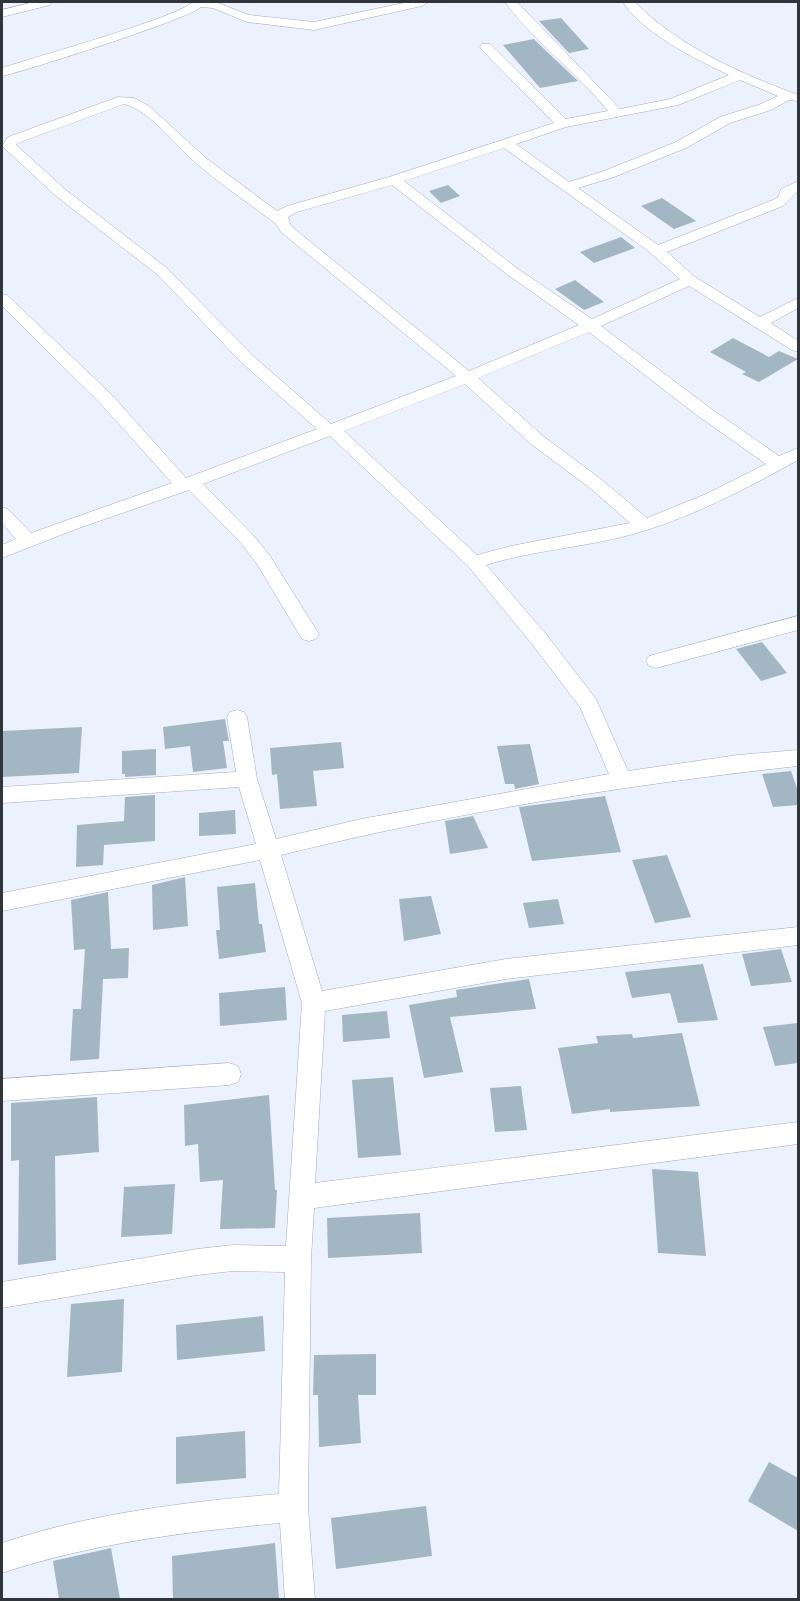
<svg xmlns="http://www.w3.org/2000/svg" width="800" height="1601" font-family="Barlow,sans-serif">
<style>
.building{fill:#a3b6c3}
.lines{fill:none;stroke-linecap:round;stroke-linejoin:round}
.minor-casing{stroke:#a1abbd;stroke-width:1}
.minor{fill:#fff;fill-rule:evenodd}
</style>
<rect width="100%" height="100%" fill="#ebf2fd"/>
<g class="building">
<polygon points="561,18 589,49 569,53 539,21"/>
<polygon points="534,39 541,46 578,81 540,88 503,45"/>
<polygon points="448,185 460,196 441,203 429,191"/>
<polygon points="662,198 696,221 674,229 641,206"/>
<polygon points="621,237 635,248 594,263 580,252"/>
<polygon points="575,280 604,302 584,310 555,289"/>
<polygon points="733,338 769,357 779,351 798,359 759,382 742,374 746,372 710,352"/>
<polygon points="762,642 787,673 761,681 736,649"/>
<polygon points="225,719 229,741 223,741 227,768 193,772 190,746 165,749 163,727"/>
<polygon points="82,727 79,773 2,777 2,731"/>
<polygon points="341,742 344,768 313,771 317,806 280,809 277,774 272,775 270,748"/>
<polygon points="530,744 539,784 515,789 514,784 505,784 497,746"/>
<polygon points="156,749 156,775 125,777 125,774 122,774 122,751"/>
<polygon points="791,771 798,791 798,805 773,807 762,774"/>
<polygon points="155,795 155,841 104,845 103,865 76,867 77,825 124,821 125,797"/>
<polygon points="605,796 621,852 532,861 519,807"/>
<polygon points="235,810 236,834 199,836 199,813"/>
<polygon points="473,816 488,848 450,854 445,821"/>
<polygon points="667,855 691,917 655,923 632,860"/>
<polygon points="185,877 188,926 153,930 152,885"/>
<polygon points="255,883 259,924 262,924 266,952 219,959 216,930 220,930 217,887"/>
<polygon points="108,892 111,949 129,948 128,978 103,979 99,1059 70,1061 73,1009 81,1009 85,949 74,950 71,900"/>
<polygon points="431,896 441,934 404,941 399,899"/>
<polygon points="558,899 564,924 529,928 523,903"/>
<polygon points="781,949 792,982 751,986 742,954"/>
<polygon points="703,964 718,1020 678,1023 670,993 632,998 625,972"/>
<polygon points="529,979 536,1009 450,1017 463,1072 424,1078 409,1005 457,997 456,990"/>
<polygon points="285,987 287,1020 220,1026 219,993"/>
<polygon points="387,1011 390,1038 343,1042 342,1015"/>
<polygon points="798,1023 798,1063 775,1066 763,1027"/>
<polygon points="682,1033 700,1106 610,1112 610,1109 572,1114 558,1048 598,1043 596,1036 632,1034 633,1038"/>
<polygon points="393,1077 401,1155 358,1158 352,1080"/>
<polygon points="521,1086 527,1130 495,1132 490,1088"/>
<polygon points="269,1095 275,1190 277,1190 275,1228 220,1229 223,1180 200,1182 198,1144 185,1146 184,1105"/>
<polygon points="97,1097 99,1152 55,1156 56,1260 18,1265 19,1160 11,1161 11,1103"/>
<polygon points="652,1169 698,1172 706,1256 658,1253"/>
<polygon points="175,1184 172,1234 121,1237 124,1187"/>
<polygon points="420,1213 422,1253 328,1258 327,1218"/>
<polygon points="124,1299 122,1372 67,1377 71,1304"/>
<polygon points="263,1316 265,1351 177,1360 176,1325"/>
<polygon points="376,1354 376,1395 358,1395 361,1443 319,1447 318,1395 313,1395 314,1355"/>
<polygon points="245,1431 246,1478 176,1484 176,1437"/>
<polygon points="769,1462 798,1478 798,1531 748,1501"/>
<polygon points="426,1506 432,1556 336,1569 331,1518"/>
<polygon points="275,1543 279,1599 173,1599 172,1556"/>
<polygon points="111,1548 120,1599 59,1599 53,1561"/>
</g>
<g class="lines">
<g class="minor-casing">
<g id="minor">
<polygon points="34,2 52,2 50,5 2,17 2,10"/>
<path d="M193,2H215L249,15L314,22L408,2H428L422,6L314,30L247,22L213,8L201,7C191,18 26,71 2,76V68C32,58 179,17 193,2Z"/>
<path d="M505,2H517L620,109L670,99L729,75C697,60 641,32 623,2H635C679,47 740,73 798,95V101L789,100L771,110L730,123L686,148L614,177L578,188L658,245L773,200L778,197L781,189L798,181V191L783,206L667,252L695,277L760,317L798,298V308L771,323L798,341V352L792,350L689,286L601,326L710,408L779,456L798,448V460C742,491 685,521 622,537C577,548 530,551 486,565L546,634L596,699L628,771L738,755L798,750V766C625,785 450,813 281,855L322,991L506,959L798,927V945L506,979L325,1011L315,1183L798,1122V1144L314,1208L311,1259L308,1507L315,1600H285L280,1523C185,1532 93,1543 2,1573V1543C92,1513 185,1502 279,1494L285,1272L233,1271L197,1275L2,1308V1282L197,1249L233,1245L286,1246L302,1003L260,860L2,911V893L256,844L239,787L2,803V787L236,772L227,717L230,712L237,710L244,712L247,717L257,779L276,839L361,819L609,774L580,707L532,644L468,566L330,436L203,484L253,535L270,556L319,634L316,639L309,641L302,639L257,564L241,543L189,490L76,529L2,558V545L16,539L2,523V507L8,509L31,533L172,483L100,403L2,306V294L7,295L112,395L186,478L317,429L241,362L158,275L56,196L2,146L8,137L118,97L134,98L149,106L207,159L277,211L287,206L389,177L554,123L482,50L480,47L482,44H490L566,119L608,111C577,72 535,43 505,2ZM740,80L778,96L761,104L720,117L676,142L604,171L569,182L516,144L566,127L678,105ZM124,104C150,110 178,148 198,165C223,186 250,204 276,224L281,232L456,376L331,424L252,355L168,269L66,190L16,145L18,143ZM504,148L647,250L680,279L592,319L518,269L404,181ZM392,185L508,275L579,325L469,371L291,226L288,217L297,212ZM589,332L698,416L766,464L706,494L647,518L602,480L543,436L478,378ZM465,384L531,444L590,488L630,523L511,546L477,555L344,431Z"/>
<polygon points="798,616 798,630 656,668 649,666 646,661 649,656 656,654"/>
<polygon points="229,1063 238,1066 241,1074 238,1082 229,1085 2,1101 2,1079"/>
</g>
</g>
<use href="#minor" class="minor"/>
</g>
<rect width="800" height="1601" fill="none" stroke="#30343b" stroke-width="6"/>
</svg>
